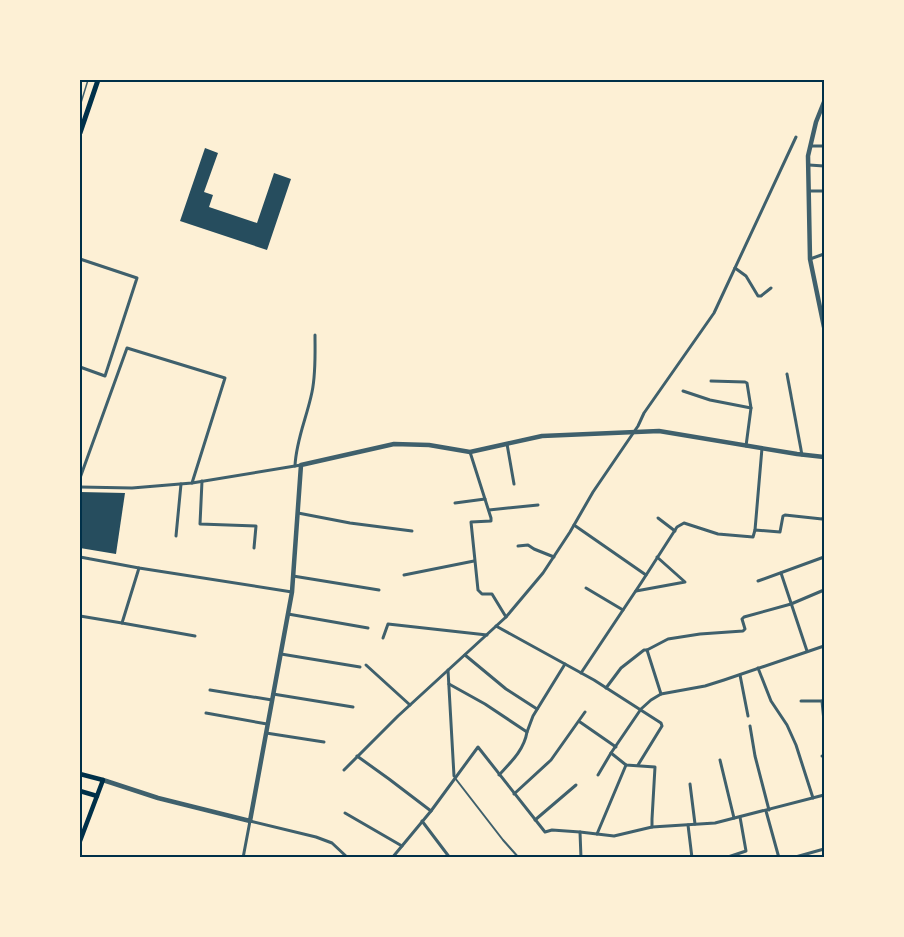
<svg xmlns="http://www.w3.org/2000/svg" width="904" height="937" font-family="'Exo 2',sans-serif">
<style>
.building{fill:#264d5e}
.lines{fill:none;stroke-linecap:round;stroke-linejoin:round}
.service{stroke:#3f606c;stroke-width:1.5}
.pedestrian{stroke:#3f606c;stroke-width:2}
.minor{stroke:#3f606c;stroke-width:3}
.tertiary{stroke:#3f606c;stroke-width:4.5}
.secondary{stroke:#003049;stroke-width:4.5}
.primary{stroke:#003049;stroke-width:5}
.neatline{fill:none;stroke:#003049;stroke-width:2}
</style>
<rect width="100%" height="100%" fill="#fdf0d5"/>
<g class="building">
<polygon points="205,148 218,153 204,192 213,195 209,207 257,223 274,173 291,179 267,250 180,221"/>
<polygon points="80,492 125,493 116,554 80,548"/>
</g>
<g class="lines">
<polyline class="service" points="80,106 88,80"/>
<polyline class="pedestrian" points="455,778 503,840 519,858"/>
<g class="minor">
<polyline points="811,146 824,146"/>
<polyline points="809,165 824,166"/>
<polyline points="809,191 824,191"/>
<polyline points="80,259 137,278 105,376 80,367"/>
<polyline points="810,259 824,254"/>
<polyline points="735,268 746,276 758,296 761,296 771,288"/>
<polyline points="787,374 802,455"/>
<polyline points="711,381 745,382 747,383 751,408 746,446"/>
<polyline points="683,391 710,400 751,408"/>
<polyline points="507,444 514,484"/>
<polyline points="470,452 491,518 491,521 471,522 478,590 482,594 492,594 506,617"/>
<path d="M295,466C296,440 307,417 312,392C316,373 315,354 315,335"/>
<polyline points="80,478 127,348 225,378 192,483"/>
<polyline points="202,481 200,524 256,526 254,548"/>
<polyline points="80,487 132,488 192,483 301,465"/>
<polyline points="455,503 485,499"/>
<polyline points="489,510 538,505"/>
<polyline points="298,513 350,523 412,531"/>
<polyline points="658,518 675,531"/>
<polyline points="574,525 646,575"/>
<polyline points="755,530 762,448"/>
<polyline points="176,536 181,484"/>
<polyline points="518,546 528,545 534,549 554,557"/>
<polyline points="80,557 139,568 292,592"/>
<polyline points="139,568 122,623 195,636"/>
<polyline points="781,573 807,651"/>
<polyline points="404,575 474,561"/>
<polyline points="293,576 379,590"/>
<polyline points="758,581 824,557"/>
<polyline points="586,588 623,610"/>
<polyline points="636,591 685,582 657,557"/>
<polyline points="288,614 368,628"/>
<polyline points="80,616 122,623"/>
<polyline points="496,626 594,680 661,723 662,726 638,765"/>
<polyline points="383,638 388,624 487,635"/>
<polyline points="647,650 661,694"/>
<polyline points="281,654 360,667"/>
<polyline points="465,655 506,689 537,709"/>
<polyline points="366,665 410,705"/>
<polyline points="758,668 771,701 787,725 796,745 813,798"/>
<polyline points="448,670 454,776"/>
<polyline points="581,673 641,583 677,527 684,523 718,534 753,537 755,530 780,532 783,516 785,515 822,519 824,517"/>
<polyline points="740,675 748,716"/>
<path d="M449,684L485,704L527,732C524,750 511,762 499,775"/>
<polyline points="606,688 621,668 644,650 647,650 668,639 700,634 743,631 745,629 742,619 744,617 791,604 824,590"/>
<polyline points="210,690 272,700"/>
<polyline points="273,694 353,707"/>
<polyline points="801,701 824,701"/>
<polyline points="822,701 824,721"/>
<polyline points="206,713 267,724"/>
<polyline points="580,722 616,747"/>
<polyline points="750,726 755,756 769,810"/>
<polyline points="527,732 533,716 565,664"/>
<polyline points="266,733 324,742"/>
<polyline points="357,756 389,779 431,811"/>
<polyline points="822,756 824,756"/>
<polyline points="720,760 734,818"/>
<polyline points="344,770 398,716 506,617 543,573 570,532 593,492 638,426 644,413 714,313 796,137"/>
<polyline points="598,775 611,753"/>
<polyline points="690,784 695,824"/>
<polyline points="514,794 551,760 585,712"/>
<polyline points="766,811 779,858"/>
<polyline points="345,813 402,846"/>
<polyline points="535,820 576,785"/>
<polyline points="422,821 450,858"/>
<polyline points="688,825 692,858"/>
<polyline points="652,827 652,819 655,767 626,765 611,753 641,709 651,700 661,694 705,686 724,680 824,646"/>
<polyline points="580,832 581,858"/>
<polyline points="597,834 626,765"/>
<polyline points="243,858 250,821 316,837 332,843 348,858"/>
<polyline points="392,858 431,811 478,747 545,832 552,830 580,832 614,836 652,827 715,823 824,795"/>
<polyline points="725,858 746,851 740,817"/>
<polyline points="792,858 824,849"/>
</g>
<g class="tertiary">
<polyline points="824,102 816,122 808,156 810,259 824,327"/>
<polyline points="103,780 158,798 250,821 292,592 301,465 394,444 429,445 470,452 542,436 659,431 797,454 824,457"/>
</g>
<g class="secondary">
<polyline points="80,774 103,780 80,841"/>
<polyline points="80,791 97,796"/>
</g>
<polyline class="primary" points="80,133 98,80"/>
</g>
<rect width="904" height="937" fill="none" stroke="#fdf0d5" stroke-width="162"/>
<rect x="81" y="81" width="742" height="775" class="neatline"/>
</svg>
